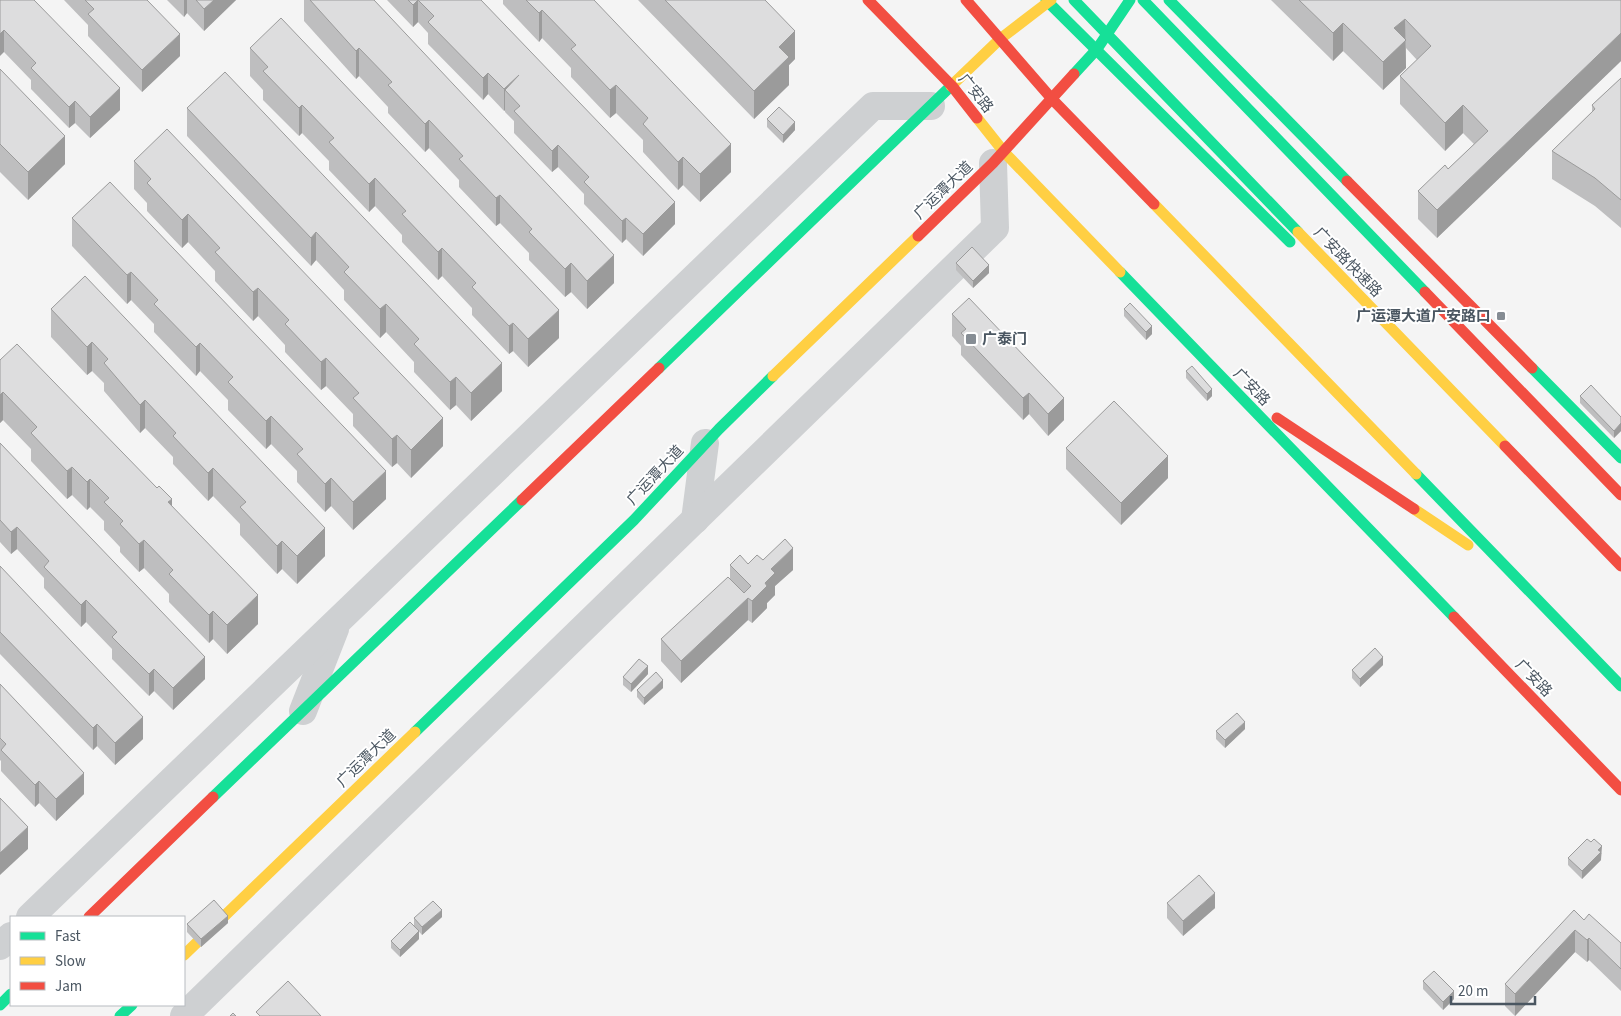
<svg xmlns="http://www.w3.org/2000/svg" width="1621" height="1016" font-family="'Source Sans 3','Noto Sans SC',sans-serif">
<style>
.lines{fill:none;stroke-linecap:round;stroke-linejoin:round}
.street{stroke:#ced0d2;stroke-width:28}
.fast{stroke:#16e098;stroke-width:11}
.slow{stroke:#ffcf43;stroke-width:11}
.jam{stroke:#f24e42;stroke-width:11}
.wall{fill:#bebebf}
.shaded-wall{fill:#9b9b9b}
.building{fill:#ddddde;stroke:#9b9b9b}
.poi-dot{fill:#868d94;stroke:#fff;stroke-width:2}
.labels{text-anchor:middle;stroke-width:4;stroke-linejoin:round;paint-order:stroke}
.street-label{font-size:15px;fill:#4a5661;stroke:#fff}
.poi-label{font-size:15px;font-weight:bold;fill:#4a5661;stroke:#fff;text-anchor:end}
</style>
<rect width="100%" height="100%" fill="#f4f4f4"/>
<g class="lines">
<g class="street">
<polyline points="695,520 705,443"/>
<polyline points="303,711 335,629"/>
<polyline points="30,917 873,106 931,106"/>
<polyline points="0,946 11,936"/>
<polyline points="184,1016 995,228 993,163"/>
</g>
<g class="fast">
<polyline points="1046,0 1290,242"/>
<polyline points="1074,0 1298,232"/>
<polyline points="1143,0 1425,292"/>
<polyline points="1169,0 1347,181"/>
<polyline points="1074,74 1097,49 1130,0"/>
<polyline points="1120,272 1454,617"/>
<polyline points="659,368 951,86"/>
<polyline points="1532,368 1621,458"/>
<polyline points="1416,474 1621,686"/>
<polyline points="415,732 634,520 719,429 773,376"/>
<polyline points="213,797 522,500"/>
<polyline points="0,1005 11,994"/>
<polyline points="120,1016 132,1005"/>
</g>
<g class="slow">
<polyline points="951,86 1000,39 1051,0"/>
<polyline points="977,118 1004,152 1120,272"/>
<polyline points="1154,204 1416,474"/>
<polyline points="1298,232 1505,446"/>
<polyline points="773,376 918,236"/>
<polyline points="1414,509 1468,545"/>
<polyline points="184,955 415,732"/>
</g>
<g class="jam">
<polyline points="868,0 952,86 977,118"/>
<polyline points="966,0 1052,99 1154,204"/>
<polyline points="1347,181 1532,368"/>
<polyline points="918,236 993,163 1074,74"/>
<polyline points="1425,292 1621,495"/>
<polyline points="1277,418 1414,509"/>
<polyline points="1505,446 1621,566"/>
<polyline points="522,500 659,368"/>
<polyline points="1454,617 1621,790"/>
<polyline points="89,917 213,797"/>
</g>
</g>
<g class="wall">
<polygon points="0,0 120,110 90,138 75,123 69,128 31,89 31,80 4,52"/>
<polygon points="64,0 147,0 180,56 142,92 88,36 88,25"/>
<polygon points="167,0 236,0 204,31 187,13 184,17"/>
<polygon points="304,0 374,0 614,283 587,309 571,292 565,297 529,260 529,253 500,223 496,226 459,187 459,180 429,148 425,152 388,113 388,107 359,76 356,79 304,21"/>
<polygon points="387,0 481,0 675,224 643,256 626,239 622,243 584,204 584,194 558,167 552,172 514,133 514,121 505,112 505,110 504,111 488,94 483,100 428,44 428,33 418,22 413,27"/>
<polygon points="503,0 594,0 731,172 700,202 683,185 678,190 643,152 643,140 616,113 610,118 571,77 571,68 542,38 539,42 503,4"/>
<polygon points="638,0 765,0 795,59 789,65 789,85 754,119"/>
<polygon points="1271,0 1621,0 1621,61 1437,238 1418,219 1418,191 1448,169 1474,144 1463,133 1445,151 1400,104 1400,76 1417,60 1406,48 1406,68 1383,90 1343,51 1333,61"/>
<polygon points="250,48 559,338 528,367 513,351 509,354 472,315 472,308 442,276 438,280 402,242 402,235 375,206 369,212 329,170 329,161 302,133 299,136 263,100 263,90 250,76"/>
<polygon points="0,69 65,164 28,200 0,172"/>
<polygon points="1621,78 1621,228 1595,206 1552,179 1552,151 1592,112 1592,105"/>
<polygon points="187,108 502,391 471,421 456,405 450,410 414,372 414,362 386,332 380,338 344,300 344,290 316,260 311,266 187,136"/>
<polygon points="767,119 795,130 783,143 767,127"/>
<polygon points="134,161 443,446 411,478 397,463 392,467 353,426 353,414 326,386 321,390 285,352 285,345 258,316 253,321 215,281 215,271 188,242 182,248 147,211 147,203 134,189"/>
<polygon points="72,218 386,499 353,530 331,506 325,512 297,482 297,471 271,444 266,449 228,410 228,400 200,371 196,376 154,332 154,324 131,300 127,304 72,246"/>
<polygon points="956,263 989,273 973,288 956,270"/>
<polygon points="85,276 325,556 297,584 282,569 277,574 240,535 240,524 213,496 208,501 173,464 173,457 145,428 140,433 104,391 104,383 92,371 87,375 51,337 51,309"/>
<polygon points="1124,309 1152,334 1146,340 1124,316"/>
<polygon points="952,314 1064,420 1048,436 1029,414 1023,420 961,355 961,346 952,336"/>
<polygon points="0,360 172,506 258,624 227,654 213,639 209,643 169,602 169,594 144,568 139,572 120,552 120,547 104,530 104,521 90,507 87,510 72,495 67,499 31,461 31,449 3,420 0,423"/>
<polygon points="1186,371 1212,396 1207,401 1186,378"/>
<polygon points="1580,396 1621,417 1621,431 1614,438 1580,403"/>
<polygon points="0,443 205,679 173,710 154,691 149,696 112,659 112,649 86,622 81,627 44,588 44,578 17,549 11,554 0,542"/>
<polygon points="1066,448 1168,478 1121,525 1066,469"/>
<polygon points="763,560 793,570 775,586 775,595 767,603 767,608 752,623 748,620 681,683 661,661 661,639 730,580 730,565 748,564"/>
<polygon points="0,566 143,739 115,765 97,746 93,750 0,654"/>
<polygon points="1383,665 1360,687 1352,678 1352,670"/>
<polygon points="648,674 631,692 623,685 623,677"/>
<polygon points="0,684 84,794 56,821 39,803 35,807 1,771 1,761 0,760"/>
<polygon points="663,688 644,705 637,697 637,690"/>
<polygon points="1245,729 1225,748 1216,739 1216,731"/>
<polygon points="1602,853 1601,854 1601,860 1582,879 1568,865 1568,858"/>
<polygon points="1167,903 1215,908 1183,936 1167,918"/>
<polygon points="442,917 422,935 414,926 414,918"/>
<polygon points="1584,920 1621,943 1621,991 1589,960 1587,962 1575,952 1515,1016 1505,1006 1505,984"/>
<polygon points="228,923 201,947 187,932 187,924"/>
<polygon points="419,939 400,957 391,948 391,941"/>
<polygon points="1423,981 1454,999 1443,1010 1423,989"/>
</g>
<g class="shaded-wall">
<polygon points="184,0 187,0 187,13 184,17"/>
<polygon points="214,0 236,0 204,31 204,9"/>
<polygon points="418,0 418,22 413,27 413,5"/>
<polygon points="542,10 542,38 539,42 539,13"/>
<polygon points="1405,19 1406,68 1383,90 1383,62 1394,28"/>
<polygon points="1343,23 1343,51 1333,61 1333,33"/>
<polygon points="4,30 4,52 0,56 0,34"/>
<polygon points="795,31 795,59 789,65 789,85 754,119 754,91 779,47"/>
<polygon points="1621,33 1621,61 1437,238 1437,210"/>
<polygon points="180,34 180,56 142,92 142,70"/>
<polygon points="359,48 359,76 356,79 356,51"/>
<polygon points="488,73 488,94 483,100 483,78"/>
<polygon points="519,75 505,90 505,110 504,111 504,89"/>
<polygon points="616,85 616,113 610,118 610,90"/>
<polygon points="120,88 120,110 90,138 90,117"/>
<polygon points="75,101 75,123 69,128 69,107"/>
<polygon points="302,105 302,133 299,136 299,108"/>
<polygon points="1463,105 1463,133 1445,151 1445,123"/>
<polygon points="429,120 429,148 425,152 425,124"/>
<polygon points="795,122 795,130 783,143 783,135"/>
<polygon points="65,136 65,164 28,200 28,172"/>
<polygon points="731,144 731,172 700,202 700,174"/>
<polygon points="558,145 558,167 552,172 552,151"/>
<polygon points="683,157 683,185 678,190 678,162"/>
<polygon points="375,178 375,206 369,212 369,184"/>
<polygon points="500,195 500,223 496,226 496,198"/>
<polygon points="675,202 675,224 643,256 643,234"/>
<polygon points="188,214 188,242 182,248 182,220"/>
<polygon points="626,218 626,239 622,243 622,221"/>
<polygon points="316,232 316,260 311,266 311,238"/>
<polygon points="442,248 442,276 438,280 438,252"/>
<polygon points="614,255 614,283 587,309 587,281"/>
<polygon points="571,263 571,292 565,297 565,269"/>
<polygon points="989,265 989,273 973,288 973,281"/>
<polygon points="131,272 131,300 127,304 127,275"/>
<polygon points="258,288 258,316 253,321 253,292"/>
<polygon points="386,304 386,332 380,338 380,309"/>
<polygon points="559,310 559,338 528,367 528,339"/>
<polygon points="513,323 513,351 509,354 509,326"/>
<polygon points="1152,326 1152,334 1146,340 1146,332"/>
<polygon points="92,342 92,371 87,375 87,347"/>
<polygon points="200,343 200,371 196,376 196,347"/>
<polygon points="326,358 326,386 321,390 321,362"/>
<polygon points="502,363 502,391 471,421 471,393"/>
<polygon points="456,377 456,405 450,410 450,382"/>
<polygon points="1212,389 1212,396 1207,401 1207,394"/>
<polygon points="3,392 3,420 0,423 0,395"/>
<polygon points="1029,393 1029,414 1023,420 1023,398"/>
<polygon points="1064,398 1064,420 1048,436 1048,414"/>
<polygon points="145,400 145,428 140,433 140,405"/>
<polygon points="271,416 271,444 266,449 266,421"/>
<polygon points="443,418 443,446 411,478 411,450"/>
<polygon points="1621,423 1621,431 1614,438 1614,431"/>
<polygon points="397,435 397,463 392,467 392,439"/>
<polygon points="1168,456 1168,478 1121,525 1121,503"/>
<polygon points="72,467 72,495 67,499 67,471"/>
<polygon points="213,468 213,496 208,501 208,473"/>
<polygon points="386,471 386,499 353,530 353,502"/>
<polygon points="331,478 331,506 325,512 325,484"/>
<polygon points="90,479 90,507 87,510 87,482"/>
<polygon points="172,499 172,527 168,502"/>
<polygon points="17,527 17,549 11,554 11,532"/>
<polygon points="325,528 325,556 297,584 297,556"/>
<polygon points="144,540 144,568 139,572 139,544"/>
<polygon points="282,541 282,569 277,574 277,546"/>
<polygon points="793,548 793,570 775,586 775,595 767,603 767,608 752,623 752,601 765,583 771,569"/>
<polygon points="258,595 258,624 227,654 227,625"/>
<polygon points="748,598 748,620 681,683 681,661"/>
<polygon points="86,600 86,622 81,627 81,605"/>
<polygon points="213,611 213,639 209,643 209,615"/>
<polygon points="205,657 205,679 173,710 173,688"/>
<polygon points="1383,657 1383,665 1360,687 1360,679"/>
<polygon points="648,666 648,674 631,692 631,684"/>
<polygon points="154,669 154,691 149,696 149,674"/>
<polygon points="663,680 663,688 644,705 644,698"/>
<polygon points="143,717 143,739 115,765 115,743"/>
<polygon points="1245,722 1245,729 1225,748 1225,740"/>
<polygon points="97,724 97,746 93,750 93,728"/>
<polygon points="84,773 84,794 56,821 56,799"/>
<polygon points="39,781 39,803 35,807 35,785"/>
<polygon points="28,827 28,849 0,875 0,853"/>
<polygon points="1602,846 1601,860 1582,879 1582,871 1598,850"/>
<polygon points="1215,893 1215,908 1183,936 1183,921"/>
<polygon points="442,910 442,917 422,935 422,927"/>
<polygon points="228,916 228,923 201,947 201,939"/>
<polygon points="1575,930 1575,952 1515,1016 1515,994"/>
<polygon points="419,931 419,939 400,957 400,950"/>
<polygon points="1589,938 1589,960 1587,962 1587,940"/>
<polygon points="1454,991 1454,999 1443,1010 1443,1002"/>
</g>
<g class="building">
<polygon points="0,0 34,0 120,88 90,117 75,101 69,107 31,68 36,63 4,30 0,34"/>
<polygon points="85,0 147,0 180,34 142,70 88,14 94,9"/>
<polygon points="196,0 214,0 204,9"/>
<polygon points="310,0 374,0 614,255 587,281 571,263 565,269 529,232 532,229 500,195 496,198 459,159 463,156 429,120 425,124 388,85 392,82 359,48 356,51"/>
<polygon points="408,0 481,0 675,202 643,234 626,218 622,221 584,182 589,177 558,145 552,151 514,111 520,106 505,90 519,75 504,89 488,73 483,78 428,22 434,16 418,0 413,5"/>
<polygon points="526,0 594,0 731,144 700,174 683,157 678,162 643,124 648,118 616,85 610,90 571,49 576,45 542,10 539,13"/>
<polygon points="665,0 765,0 795,31 779,47 789,57 754,91"/>
<polygon points="1299,0 1621,0 1621,33 1437,210 1418,191 1445,165 1448,169 1488,131 1463,105 1445,123 1400,76 1431,46 1405,19 1394,28 1406,40 1383,62 1343,23 1333,33"/>
<polygon points="281,18 559,310 528,339 513,323 509,326 472,287 476,283 442,248 438,252 402,214 406,211 375,178 369,184 329,142 334,138 302,105 299,108 263,71 268,67 250,48"/>
<polygon points="0,69 65,136 28,172 0,144"/>
<polygon points="225,72 502,363 471,393 456,377 450,382 414,344 419,339 386,304 380,309 344,272 349,267 316,232 311,238 187,108"/>
<polygon points="1621,78 1621,200 1595,178 1552,151 1595,109 1592,105"/>
<polygon points="779,107 795,122 783,135 767,119"/>
<polygon points="167,129 443,418 411,450 397,435 392,439 353,398 359,393 326,358 321,362 285,324 289,320 258,288 253,292 215,252 220,248 188,214 182,220 147,183 151,179 134,161"/>
<polygon points="110,182 386,471 353,502 331,478 325,484 297,454 303,449 271,416 266,421 228,382 233,377 200,343 196,347 154,304 158,300 131,272 127,275 72,218"/>
<polygon points="972,247 989,265 973,281 956,263"/>
<polygon points="85,276 325,528 297,556 282,541 277,546 240,507 246,502 213,468 208,473 173,436 176,433 145,400 140,405 104,363 108,359 92,342 87,347 51,309"/>
<polygon points="969,298 1064,398 1048,414 1029,393 1023,398 961,333 966,329 952,314"/>
<polygon points="1130,303 1152,326 1146,332 1124,309"/>
<polygon points="17,344 157,488 159,486 172,499 168,502 258,595 227,625 213,611 209,615 169,574 173,570 144,540 139,544 120,524 123,521 104,502 109,498 90,479 87,482 72,467 67,471 31,433 37,427 3,392 0,395 0,360"/>
<polygon points="1192,366 1212,389 1207,394 1186,371"/>
<polygon points="1591,385 1621,417 1621,423 1614,431 1580,396"/>
<polygon points="1114,401 1168,456 1121,503 1066,448"/>
<polygon points="0,443 205,657 173,688 154,669 149,674 112,637 117,632 86,600 81,605 44,567 49,561 17,527 11,532 0,520"/>
<polygon points="785,539 793,548 771,569 775,573 765,583 767,586 752,601 748,598 681,661 661,639 728,577 744,593 751,586 730,565 740,555 748,564 757,555 763,560"/>
<polygon points="0,566 143,717 115,743 97,724 93,728 0,632"/>
<polygon points="1375,648 1383,657 1360,679 1352,670"/>
<polygon points="639,659 648,666 631,684 623,677"/>
<polygon points="656,672 663,680 644,698 637,690"/>
<polygon points="0,684 84,773 56,799 39,781 35,785 1,750 6,744 0,738"/>
<polygon points="1237,713 1245,722 1225,740 1216,731"/>
<polygon points="0,798 28,827 0,853"/>
<polygon points="1587,839 1591,842 1594,839 1602,846 1598,850 1601,852 1582,871 1568,858"/>
<polygon points="1199,875 1215,893 1183,921 1167,903"/>
<polygon points="214,900 228,916 201,939 187,924"/>
<polygon points="433,901 442,910 422,927 414,918"/>
<polygon points="1574,910 1584,920 1589,914 1621,943 1621,969 1589,938 1587,940 1575,930 1515,994 1505,984"/>
<polygon points="410,922 419,931 400,950 391,941"/>
<polygon points="1434,971 1454,991 1443,1002 1423,981"/>
<polygon points="288,981 321,1016 260,1016 256,1012"/>
<polygon points="233,1013 236,1016 230,1016"/>
</g>
<g class="poi-dot">
<rect x="1496" y="311" width="10" height="10" rx="2.5"/>
<rect x="965" y="333" width="12" height="12" rx="2.5"/>
</g>
<g class="labels">
<g class="street-label">
<text transform="translate(976 93) rotate(51)" y="5">广安路</text>
<text transform="translate(943 190) rotate(-44)" y="5">广运潭大道</text>
<text transform="translate(1348 262) rotate(46)" y="5">广安路快速路</text>
<text transform="translate(1252 387) rotate(46)" y="5">广安路</text>
<text transform="translate(655 475) rotate(-47)" y="5">广运潭大道</text>
<text transform="translate(1534 678) rotate(46)" y="5">广安路</text>
<text transform="translate(366 758) rotate(-44)" y="5">广运潭大道</text>
</g>
<g class="poi-label">
<text x="1491" y="321">广运潭大道广安路口</text>
<text x="982" y="344" text-anchor="start">广泰门</text>
</g>
</g>
<rect x="10" y="916" width="175" height="90" fill="#ffffff" stroke="#b7bbc0"/>
<rect x="20" y="932" width="25" height="8" fill="#16e098" stroke="#b7bbc0"/>
<text x="55" y="941" font-size="15" fill="#4a5661">Fast</text>
<rect x="20" y="957" width="25" height="8" fill="#ffcf43" stroke="#b7bbc0"/>
<text x="55" y="966" font-size="15" fill="#4a5661">Slow</text>
<rect x="20" y="982" width="25" height="8" fill="#f24e42" stroke="#b7bbc0"/>
<text x="55" y="991" font-size="15" fill="#4a5661">Jam</text>
<path d="M1451 996v8h84v-8" fill="none" stroke="#4a5661" stroke-width="2.5"/>
<text x="1458" y="996" font-size="15" fill="#4a5661" stroke="#ffffff" stroke-width="4" paint-order="stroke">20 m</text>
</svg>
